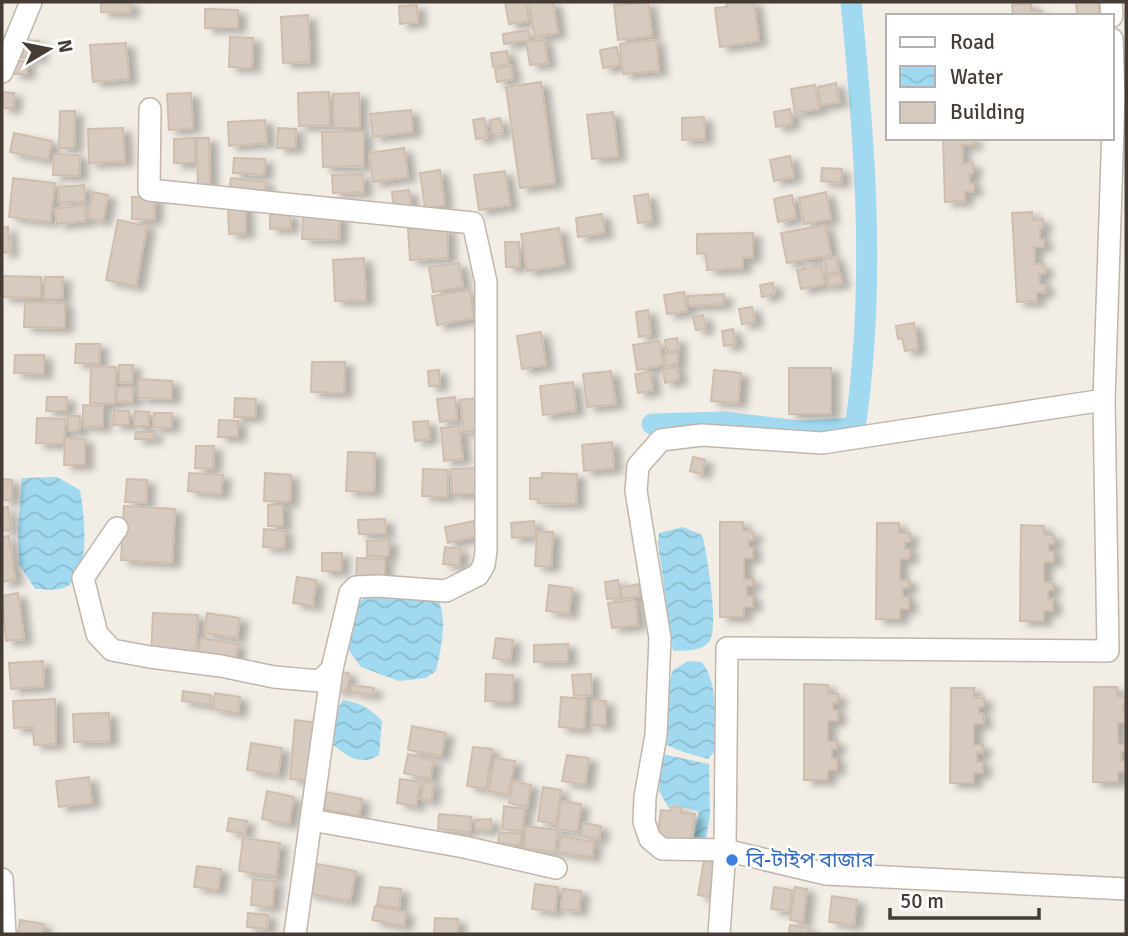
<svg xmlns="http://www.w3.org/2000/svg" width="1128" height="936" font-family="Signika,'Noto Sans Bengali',sans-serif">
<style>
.water{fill:url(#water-waves)}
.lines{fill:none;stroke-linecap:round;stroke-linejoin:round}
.canal{stroke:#a1daf0;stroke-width:21}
.building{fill:#d7cabe;stroke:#cfbeae;stroke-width:2;filter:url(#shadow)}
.minor-casing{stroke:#c1b6ab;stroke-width:24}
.minor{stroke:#fff;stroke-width:21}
.shop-dot{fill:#3f7fe0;stroke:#fff;stroke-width:2.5}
.labels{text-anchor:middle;stroke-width:5;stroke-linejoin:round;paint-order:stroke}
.shop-label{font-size:21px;fill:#366cbe;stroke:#fff;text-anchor:start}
</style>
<defs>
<pattern id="water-waves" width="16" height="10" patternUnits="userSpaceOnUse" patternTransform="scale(1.75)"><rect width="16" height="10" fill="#a1daf0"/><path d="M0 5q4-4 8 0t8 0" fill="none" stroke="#8cbcce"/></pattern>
<filter id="shadow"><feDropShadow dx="8" dy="4.5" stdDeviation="3.5" flood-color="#0004"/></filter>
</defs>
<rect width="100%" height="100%" fill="#f2ede5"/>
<g class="water">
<path d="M57,477L80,490C84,513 93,579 63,588C55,591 43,589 35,589L19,564L18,529L22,478Z"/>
<path d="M683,527L702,535L703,538C707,556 720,630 709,642C700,652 685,650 673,651L658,543L659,533Z"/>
<path d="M366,596L438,600C448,620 441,649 436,671L426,678L399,681L361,667L348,649L353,609Z"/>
<path d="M688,661L702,662C720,686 714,723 714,752L708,759L683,752L660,742L668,687L673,670Z"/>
<path d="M343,700C360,703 370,708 382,721L379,755C361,767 348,756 333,745L334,715Z"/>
<polygon points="662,754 709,764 710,814 706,838 694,837 699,814 697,811 671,804 670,810 659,791"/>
</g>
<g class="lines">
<path class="canal" d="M652,424L724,422L799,431L855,428C876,287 865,143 851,2"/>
</g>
<g class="building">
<polygon points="101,2 131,2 130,13 101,12"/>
<polygon points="505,2 526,2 529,21 509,24"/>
<polygon points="529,2 553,2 558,33 535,37"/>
<polygon points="648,2 652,36 618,40 614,5"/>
<polygon points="726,2 754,2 759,41 720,47 715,8 727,7"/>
<polygon points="1076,2 1098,2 1099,16 1077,16"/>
<polygon points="1012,4 1031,4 1031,11 1041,11 1041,16 1013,16"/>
<polygon points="417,5 418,22 400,24 399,6"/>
<polygon points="205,9 238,10 238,28 205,28"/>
<polygon points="308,15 310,62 283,63 281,17"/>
<polygon points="528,30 530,40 504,44 503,34"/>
<polygon points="230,37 253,38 252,68 229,67"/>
<polygon points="23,40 39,41 39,58 22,58"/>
<polygon points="544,40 548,63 530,65 526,42"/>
<polygon points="656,40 659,71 623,74 620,44"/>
<polygon points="126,43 129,79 93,82 90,45"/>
<polygon points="617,47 620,65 603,68 600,50"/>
<polygon points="507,51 509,64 493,67 491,53"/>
<rect x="13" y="61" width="14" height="13"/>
<polygon points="511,66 513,79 497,82 495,69"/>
<polygon points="541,82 555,183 520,188 506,87"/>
<polygon points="836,83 840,102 821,105 818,87"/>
<polygon points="815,85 819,109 795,113 791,89"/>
<polygon points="2,92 14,93 13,108 2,108"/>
<polygon points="329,92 330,125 299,126 298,93"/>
<polygon points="191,93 193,128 169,130 167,94"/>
<polygon points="359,93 360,128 334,128 333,94"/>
<polygon points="790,109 792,124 776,127 774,112"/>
<polygon points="411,110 413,132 373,137 370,114"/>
<polygon points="60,111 75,111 74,148 59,148"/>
<polygon points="613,112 618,156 592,159 587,115"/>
<polygon points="704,117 705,139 682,140 682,118"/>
<polygon points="484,118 488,137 476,139 473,120"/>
<polygon points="500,118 503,133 492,134 490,120"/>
<polygon points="265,120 267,143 229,146 228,122"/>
<polygon points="123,128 125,161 89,163 88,129"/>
<polygon points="278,128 296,129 295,148 277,148"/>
<polygon points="364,131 364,166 323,167 322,132"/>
<polygon points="14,133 52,141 48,160 10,152"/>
<polygon points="195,138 195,163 174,163 174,139"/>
<polygon points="197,138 209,138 210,188 198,189"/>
<polygon points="943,138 974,138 974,145 962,145 963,164 973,163 973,174 969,174 970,183 974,183 974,191 964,192 965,201 945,202"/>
<polygon points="404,148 408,177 373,182 369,153"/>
<polygon points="54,154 80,155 79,176 53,175"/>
<polygon points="790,156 794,177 774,181 770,160"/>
<polygon points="234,158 265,159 264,175 233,173"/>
<polygon points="822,168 842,169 841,183 821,181"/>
<polygon points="440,170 445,205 425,208 420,173"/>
<polygon points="505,171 510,205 479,210 474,175"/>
<polygon points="363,174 364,192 333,193 332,175"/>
<polygon points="13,178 55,183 50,222 9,217"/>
<polygon points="231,178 266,182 265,196 229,191"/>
<polygon points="84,185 85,201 59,203 58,187"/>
<polygon points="409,190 411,209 394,211 392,192"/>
<polygon points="93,192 108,195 103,221 88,218"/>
<polygon points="826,192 831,219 804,224 799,198"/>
<polygon points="648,194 652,221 638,223 634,196"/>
<polygon points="792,195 796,218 778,222 774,199"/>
<polygon points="132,197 155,197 154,220 132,219"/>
<polygon points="228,204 245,204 246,233 229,234"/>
<polygon points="84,205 86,221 57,224 55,209"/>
<polygon points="1032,212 1033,220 1043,219 1043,229 1040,229 1040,239 1044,239 1044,247 1034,247 1035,265 1044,264 1045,274 1039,274 1040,284 1045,284 1046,292 1037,293 1037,301 1017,302 1012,213"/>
<polygon points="270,214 290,214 291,228 270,229"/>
<polygon points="602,214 605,233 578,237 576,218"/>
<polygon points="303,215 340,216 339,240 302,239"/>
<polygon points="118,220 147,226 136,286 106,280"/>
<polygon points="825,225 831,255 787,263 781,233"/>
<polygon points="8,227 10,252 2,253 2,228"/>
<polygon points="447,227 448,258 410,260 408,229"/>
<polygon points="559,228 565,265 527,271 521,234"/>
<polygon points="753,233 753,257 743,258 743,268 707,270 706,253 697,254 697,234"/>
<polygon points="505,242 519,242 520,267 506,267"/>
<polygon points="836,257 839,272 827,274 824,259"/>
<polygon points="364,258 366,300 335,301 333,260"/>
<polygon points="459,263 463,287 433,292 429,267"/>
<polygon points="814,263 814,267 821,266 825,284 801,289 797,270 805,269 804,264"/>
<polygon points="840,274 842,283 828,286 827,277"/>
<polygon points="2,276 41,277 41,298 2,297"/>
<polygon points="45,277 63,277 62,299 44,299"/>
<polygon points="773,283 775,294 762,297 760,285"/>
<polygon points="470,290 474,318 437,325 432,296"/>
<polygon points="684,292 687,311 667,314 664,295"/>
<polygon points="724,294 724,304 688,306 688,296"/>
<polygon points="25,302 65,303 65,328 24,327"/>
<polygon points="752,307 755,322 742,324 739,309"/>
<polygon points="648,310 651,335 639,337 636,312"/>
<polygon points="703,315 706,329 696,330 693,317"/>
<polygon points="914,323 918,349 905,351 902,338 898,339 896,326"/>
<polygon points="733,329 736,344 724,346 722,331"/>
<polygon points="541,332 546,365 522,369 517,336"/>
<polygon points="677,338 679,350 667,352 665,340"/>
<polygon points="659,341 663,365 637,370 633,345"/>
<polygon points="76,344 100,344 99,364 75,363"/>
<polygon points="677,352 678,363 666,366 664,355"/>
<polygon points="15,355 44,355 44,374 14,373"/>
<polygon points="312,362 345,362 344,393 311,392"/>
<polygon points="119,365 133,365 132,383 119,382"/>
<polygon points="91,366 116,367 115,404 90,403"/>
<polygon points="677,367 679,380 665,383 663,369"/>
<rect x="789" y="368" width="42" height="46"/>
<polygon points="439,370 440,386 429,386 428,371"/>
<polygon points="714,370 741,373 738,403 711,401"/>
<polygon points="611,371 616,404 587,407 583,374"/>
<polygon points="650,372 653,390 638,393 635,374"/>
<polygon points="138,379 172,381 172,399 138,398"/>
<polygon points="573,382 576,411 543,415 540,386"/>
<polygon points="118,387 133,387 133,402 117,401"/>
<polygon points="47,397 67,397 66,411 46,411"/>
<polygon points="455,397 457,420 440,422 437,399"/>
<polygon points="235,398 256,399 255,417 234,417"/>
<polygon points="477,398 481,430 464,432 460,400"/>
<polygon points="83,405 103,406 103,427 83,426"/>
<polygon points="114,411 129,411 129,425 113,425"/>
<polygon points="135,411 149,412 149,426 134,426"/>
<polygon points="154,413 172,413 171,428 153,427"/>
<polygon points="68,416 80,416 79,431 68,431"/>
<polygon points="37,418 65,419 64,444 36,443"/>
<polygon points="219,420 238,421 238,437 218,437"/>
<polygon points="428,421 430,439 415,441 413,422"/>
<polygon points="459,426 463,459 444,461 441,428"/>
<polygon points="136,432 154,432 154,439 135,439"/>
<polygon points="65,438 85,439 85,465 64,465"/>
<polygon points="612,442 614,468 584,471 582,445"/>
<polygon points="196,446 214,446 213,469 195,468"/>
<polygon points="348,452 375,453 374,492 346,491"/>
<polygon points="693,457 705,460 702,474 690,471"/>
<polygon points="480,468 480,494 452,494 451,469"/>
<polygon points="423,469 448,470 447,497 422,496"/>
<polygon points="189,473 223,475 221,494 188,491"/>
<polygon points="265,473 291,475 290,502 264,501"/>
<polygon points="542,473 577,474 576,504 538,503 539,499 530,499 530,478 542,478"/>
<polygon points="2,479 12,480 12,500 2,500"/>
<polygon points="127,479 147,480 146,503 125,502"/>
<rect x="268" y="505" width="15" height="21"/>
<polygon points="124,506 175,509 172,563 121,560"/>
<polygon points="8,507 11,530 2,531 2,508"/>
<polygon points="385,519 386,534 359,534 358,520"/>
<polygon points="474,521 477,536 448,543 445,527"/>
<polygon points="534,521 536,536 512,538 511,523"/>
<polygon points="720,522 743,522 743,531 754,532 753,540 748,540 749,547 753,547 753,558 744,558 744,579 753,579 753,586 747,586 747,596 753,596 753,607 744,607 743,617 720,617"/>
<polygon points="877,523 899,523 899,533 910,533 910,542 905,542 905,549 910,549 909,559 900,559 900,580 909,580 909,588 903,588 903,597 909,597 909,609 900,609 900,619 876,619"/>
<polygon points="1021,525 1044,526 1044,535 1054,535 1054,544 1049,544 1049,551 1054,551 1054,562 1044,562 1044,582 1053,583 1053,590 1048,590 1048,599 1053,599 1053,611 1044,611 1044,621 1020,621"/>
<polygon points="264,529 285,531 284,548 263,547"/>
<polygon points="537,531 553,532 551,567 535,566"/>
<polygon points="9,536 15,580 2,582 2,537"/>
<polygon points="389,540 389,556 367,556 367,541"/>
<polygon points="445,547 461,549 459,566 443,564"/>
<polygon points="322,553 342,553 341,571 322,571"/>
<polygon points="357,558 385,559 385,578 356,577"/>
<polygon points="297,577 316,580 313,606 293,603"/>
<polygon points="618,580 621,598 607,599 605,582"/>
<polygon points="639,584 640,596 622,599 621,587"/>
<polygon points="549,585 572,588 569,614 546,611"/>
<polygon points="18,593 24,639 6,641 2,596"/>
<polygon points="635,600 638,625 612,628 608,603"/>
<polygon points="153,613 198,615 196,657 151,656"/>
<polygon points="207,613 240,618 237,638 204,633"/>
<polygon points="201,638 238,644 235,665 197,659"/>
<polygon points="496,638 513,640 510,661 493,658"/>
<polygon points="568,644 568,661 534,662 534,645"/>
<polygon points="43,661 44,686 11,689 9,663"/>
<polygon points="334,671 349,673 347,691 332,689"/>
<polygon points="486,674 513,675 512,702 485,701"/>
<polygon points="591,674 592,695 574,696 572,675"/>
<polygon points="804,684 828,685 827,694 838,694 838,703 833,703 833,710 838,710 837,721 828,721 828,741 837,741 837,749 832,749 832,758 837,758 837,770 828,770 828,780 804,780"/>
<polygon points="352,685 374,688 373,695 351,692"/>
<polygon points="1094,687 1117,687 1117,696 1126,697 1126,705 1123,706 1122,712 1126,713 1126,723 1118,723 1118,744 1126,744 1126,751 1121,751 1121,761 1126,761 1126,772 1118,772 1118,782 1093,782"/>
<polygon points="951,688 974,688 974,697 984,698 984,707 979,707 979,713 983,714 984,724 974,724 974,745 983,745 983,753 977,752 977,762 983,762 983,773 974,773 974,783 950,783"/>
<polygon points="183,691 211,695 210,705 182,701"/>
<polygon points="215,693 240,697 238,713 213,709"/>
<polygon points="561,697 586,699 584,729 559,727"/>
<polygon points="55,699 56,744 34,745 33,727 14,728 13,701"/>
<polygon points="592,700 606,701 606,725 592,725"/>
<polygon points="109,713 110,741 74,742 73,714"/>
<polygon points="295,720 319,723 314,781 290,779"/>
<polygon points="412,726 446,733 441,756 408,750"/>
<polygon points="251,743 282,748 278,775 247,770"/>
<polygon points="473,747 492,749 486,789 467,786"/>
<polygon points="408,754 434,761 430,779 404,773"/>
<polygon points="567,755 589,758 585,785 562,781"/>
<polygon points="495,758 515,761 508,795 488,791"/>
<polygon points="89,777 92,803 59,807 56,781"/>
<polygon points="400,779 420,782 416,806 397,803"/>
<polygon points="513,781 531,785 527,807 509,803"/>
<polygon points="424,782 434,783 431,801 421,799"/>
<polygon points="543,787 561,790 556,824 538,821"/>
<polygon points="267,791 294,797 289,824 262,819"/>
<polygon points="321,791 362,799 359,816 318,808"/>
<polygon points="561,801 581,804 577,832 557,829"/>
<polygon points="504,806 525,809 522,831 502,829"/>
<polygon points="672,806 681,807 681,813 695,814 691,844 657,840 661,810 671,811"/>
<polygon points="439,814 471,817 470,832 438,829"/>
<polygon points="229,818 247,821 245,834 227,831"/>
<polygon points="491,819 492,829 475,830 475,820"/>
<polygon points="583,823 601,826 599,839 581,836"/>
<polygon points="526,826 557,830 555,852 524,848"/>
<polygon points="499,832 521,834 520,845 498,843"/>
<polygon points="561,836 594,842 592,857 558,852"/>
<polygon points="243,838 280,843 276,876 239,871"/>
<polygon points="704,860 715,862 709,897 698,895"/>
<polygon points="312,863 356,871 350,901 306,893"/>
<polygon points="197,866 221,869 218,890 194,887"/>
<polygon points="253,879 275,881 272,907 251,905"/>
<polygon points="535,884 558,887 555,912 532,909"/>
<polygon points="380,887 401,889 399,908 377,905"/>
<polygon points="774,887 792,890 790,911 771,909"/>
<polygon points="795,887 807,889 803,922 790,920"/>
<polygon points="563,889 581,891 579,911 561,909"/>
<polygon points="832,896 857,900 854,925 829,922"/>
<polygon points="375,906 406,912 404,926 372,920"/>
<polygon points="248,913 268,915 267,929 247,927"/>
<polygon points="435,918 458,919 457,934 434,934"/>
<polygon points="20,920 44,924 42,934 18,934"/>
<polygon points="790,925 809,928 808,934 789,934"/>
</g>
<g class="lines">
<g class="minor-casing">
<g id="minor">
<polyline points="1111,2 1112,16"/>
<polyline points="2,72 31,2"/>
<polyline points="1104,400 822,443 702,435 661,440 638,466 636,491 660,638 656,735 645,797 644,822 650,839 662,849 725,850 826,874 1126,889"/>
<polyline points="117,528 83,578 97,634 112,650 150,657 221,666 274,677 320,681 332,669 350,593 356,587 378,586 446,591 478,575 484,565 486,551 486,282 473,223 149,190 150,109"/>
<polyline points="311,820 464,847 556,868"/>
<polyline points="2,879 5,934"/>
<polyline points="295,934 332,669"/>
<polyline points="719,934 725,850 727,648 1108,651 1104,400 1114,96 1112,39"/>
</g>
</g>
<use href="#minor" class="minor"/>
</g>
<circle class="shop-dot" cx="732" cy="860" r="7"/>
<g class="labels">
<g class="shop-label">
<text x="746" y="867">বি-টাইপ বাজার</text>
</g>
</g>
<rect width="1128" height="936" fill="none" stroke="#453c35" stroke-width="7"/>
<rect x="886" y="14" width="228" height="126" fill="#ffffff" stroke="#b5b1ae" stroke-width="2"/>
<rect x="900" y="37" width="35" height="10" fill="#ffffff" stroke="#b5b1ae" stroke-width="2"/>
<text x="950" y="49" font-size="21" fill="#453c35">Road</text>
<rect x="900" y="66" width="35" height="21" fill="url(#water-waves)" stroke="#b5b1ae" stroke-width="2"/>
<text x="950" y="84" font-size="21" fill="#453c35">Water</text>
<rect x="900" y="102" width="35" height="21" fill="#d7cabe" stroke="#b5b1ae" stroke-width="2"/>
<text x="950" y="119" font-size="21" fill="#453c35">Building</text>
<g transform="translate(49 49) rotate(80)" stroke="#ffffff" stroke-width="5" paint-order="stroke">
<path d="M0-5L12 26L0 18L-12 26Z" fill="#453c35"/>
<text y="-10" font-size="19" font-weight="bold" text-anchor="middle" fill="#453c35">N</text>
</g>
<path d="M890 908v10h149v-10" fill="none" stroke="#453c35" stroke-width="3.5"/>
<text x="900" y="908" font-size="21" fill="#453c35" stroke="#ffffff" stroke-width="5" paint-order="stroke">50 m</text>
</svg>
